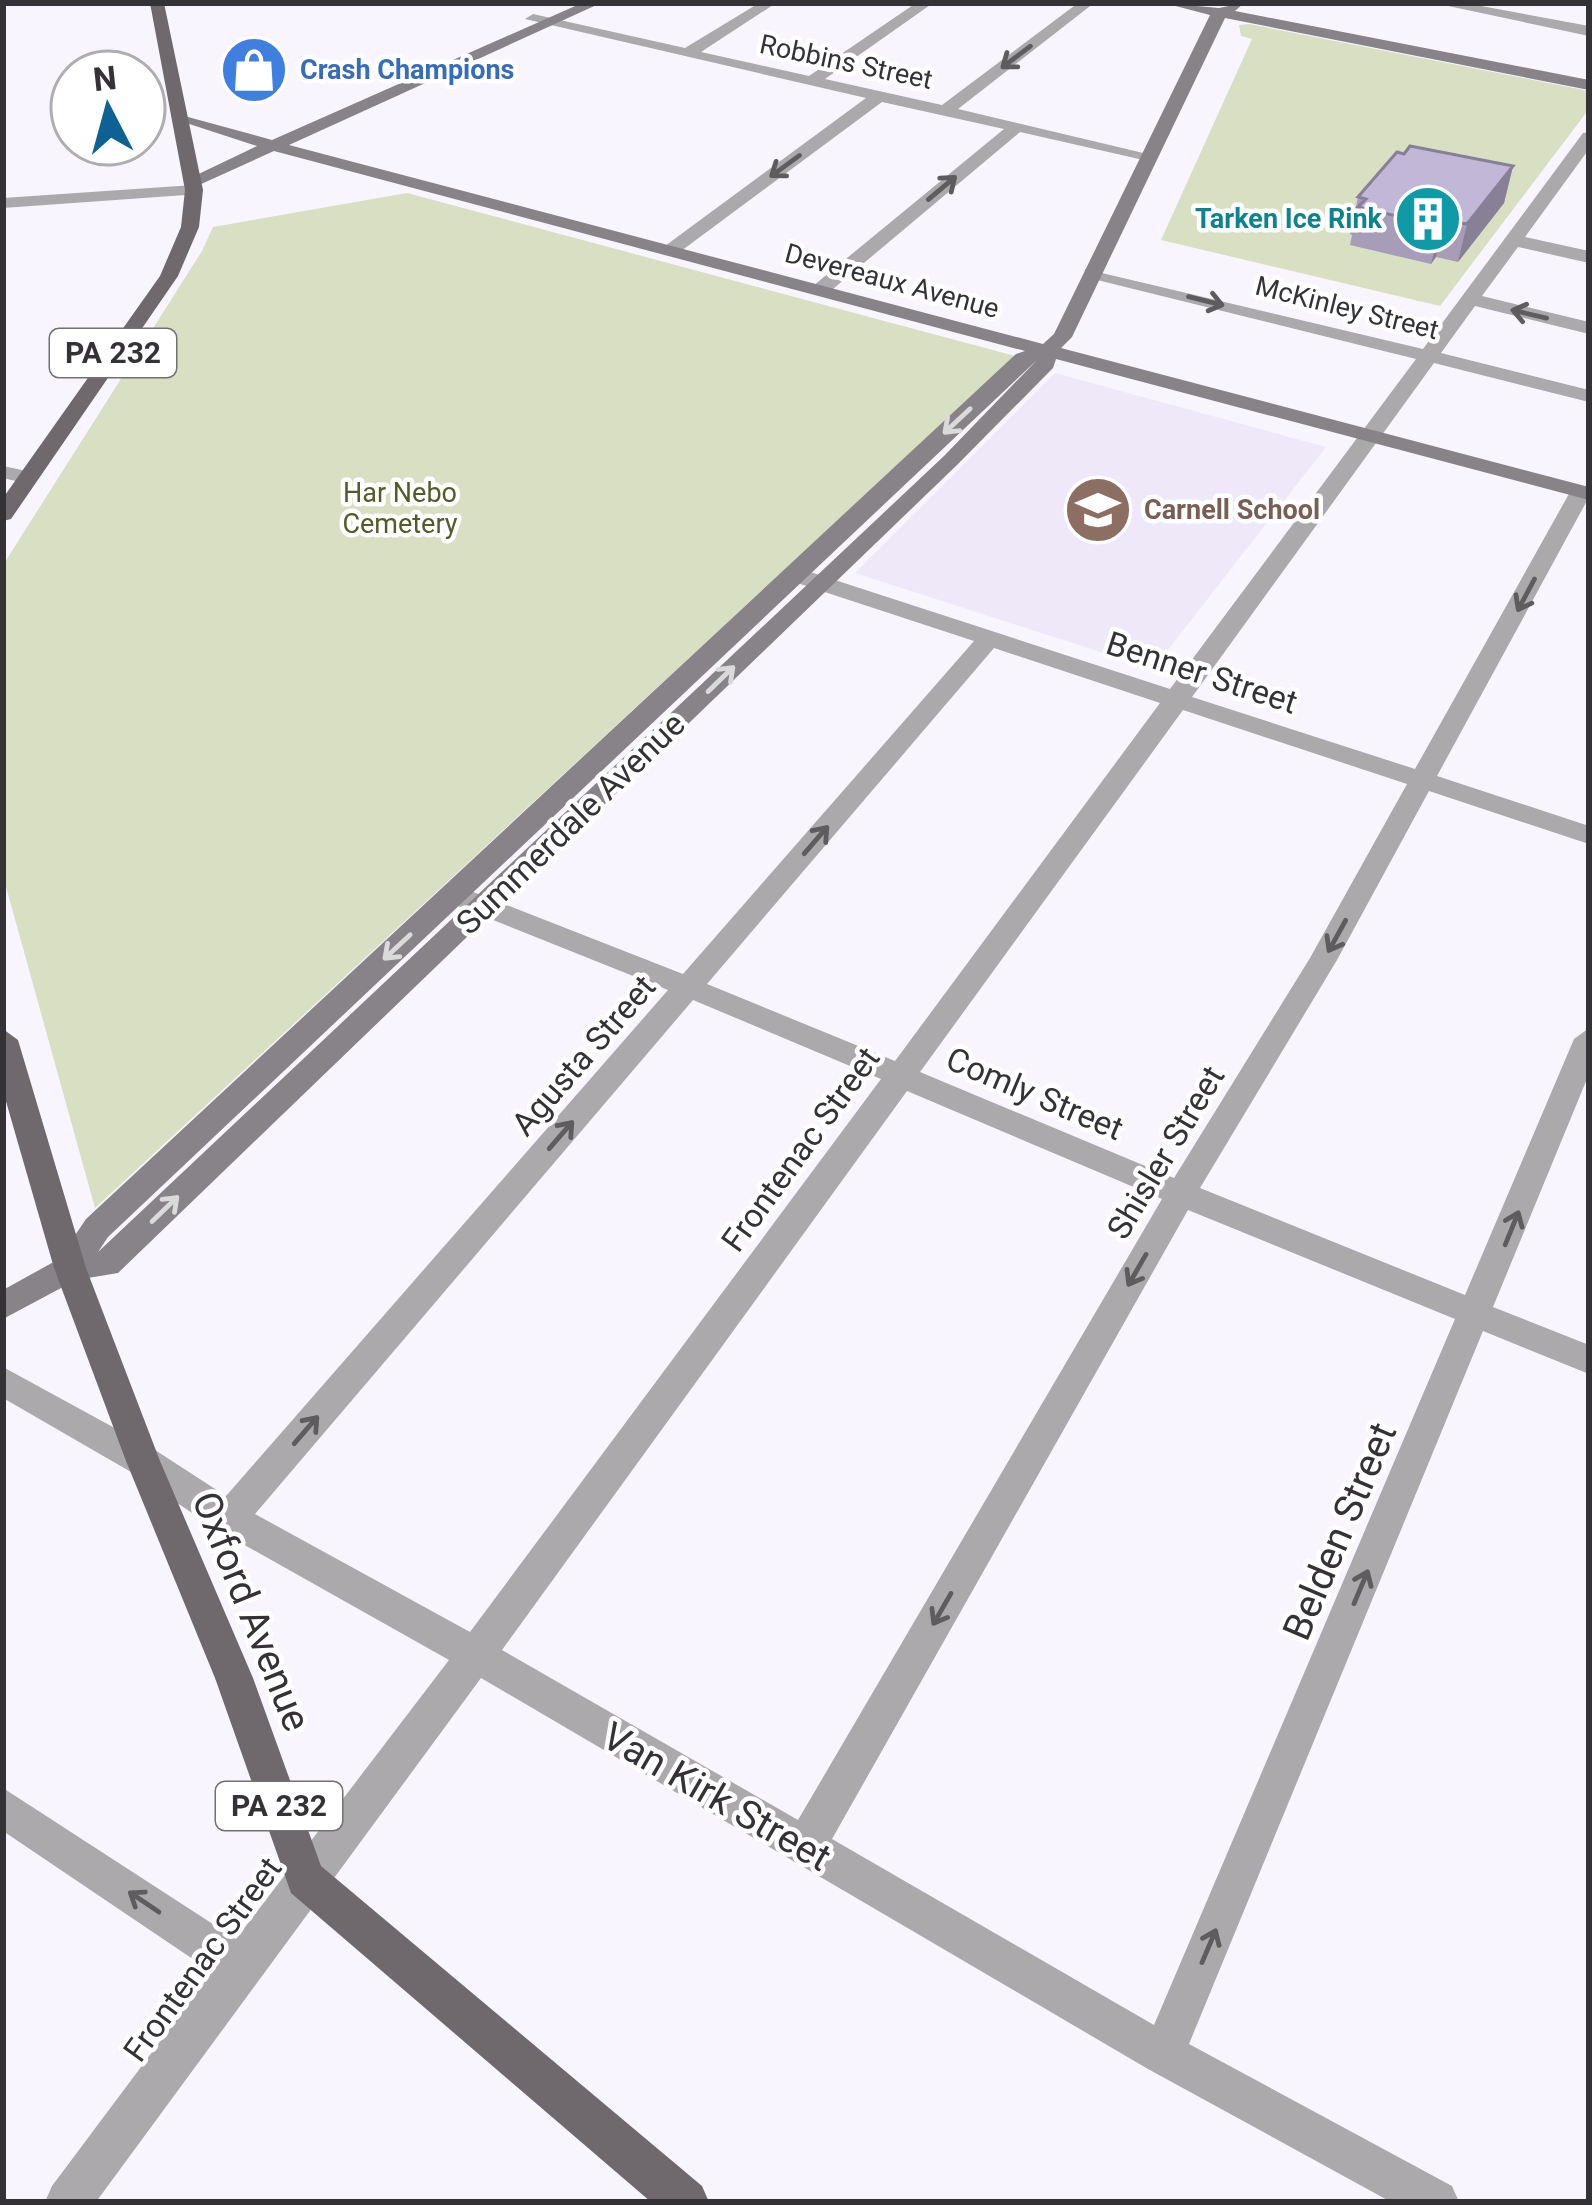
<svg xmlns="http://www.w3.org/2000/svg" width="1592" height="2205" font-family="Roboto,sans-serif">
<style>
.built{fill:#eee8f9}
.green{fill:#d8dfc2}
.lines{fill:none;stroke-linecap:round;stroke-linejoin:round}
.street{fill:#aca9ac;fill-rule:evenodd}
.secondary{fill:#888388;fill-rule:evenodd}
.primary{fill:#6f696e;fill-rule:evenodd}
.wall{fill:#a79db8}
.shaded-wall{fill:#888096}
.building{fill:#c2b7d6;stroke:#888096;stroke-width:3}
.oneway{stroke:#5e5c5f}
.oneway2{stroke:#dbdadb}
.labels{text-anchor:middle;stroke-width:9;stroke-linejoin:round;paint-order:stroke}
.far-street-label{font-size:27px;fill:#343236;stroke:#fff}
.far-shop-label{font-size:27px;font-weight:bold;fill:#366cbe;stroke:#fff;text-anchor:start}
.far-culture-label{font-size:27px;font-weight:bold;fill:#0d838f;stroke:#fff;text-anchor:end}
.far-park-label{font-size:27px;fill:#525b29;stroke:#fff}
.far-education-label{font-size:27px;font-weight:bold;fill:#785e54;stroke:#fff;text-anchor:start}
.shield{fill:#fff;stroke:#717072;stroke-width:3}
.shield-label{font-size:30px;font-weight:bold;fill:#343236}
.street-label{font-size:33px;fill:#343236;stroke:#fff}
.near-street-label{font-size:39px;fill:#343236;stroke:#fff}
</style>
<rect width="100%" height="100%" fill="#f8f5fe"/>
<polygon class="built" points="1055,373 1326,447 1153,669 855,573"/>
<g class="green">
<polygon points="1249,24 1589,91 1589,109 1440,306 1161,240 1252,39 1241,36 1239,25"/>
<polygon points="407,193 1015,356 95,1208 3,876 3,565 202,251 213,227"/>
</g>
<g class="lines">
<g class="street">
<polygon points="759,3 776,3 701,52 809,76 916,3 933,3 825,79 942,105 1078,3 1094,3 958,109 1156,156 1148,161 1020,132 827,294 813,294 813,286 1004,129 882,102 677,254 665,254 665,246 866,98 525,19 533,14 685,48"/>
<polygon points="1434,3 1465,3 1589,26 1589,36"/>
<path d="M1589,132V149L1525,237L1589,251V263L1518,247L1482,296L1589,322V334L1475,306L1441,353L1589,390V402L1434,363L1192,697L1415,769L1570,492L1581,486L1589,488V497L1437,776L1589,826V844L1429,791L1337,960L1200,1188L1465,1295L1574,1039L1589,1028V1074L1493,1307L1589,1345V1374L1483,1331L1189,2044L1452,2186L1459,2202H1391L1148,2069L481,1678L96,2202H45L52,2186L212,1972L3,1831V1788L236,1939L449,1660L216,1529L131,1472L3,1398V1367L155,1450L226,1496L668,990L443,900L439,894L443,888H463L683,974L974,641L785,579V569H801L1170,689L1416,359L1085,277V269L1423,349L1583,133ZM994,648L1160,703L895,1061L707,984ZM1183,710L1407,784L1310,958L1174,1178L920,1072ZM693,1000L881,1079L470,1632L255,1514ZM907,1091L1162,1199L798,1820L502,1650ZM1188,1210L1455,1319L1154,2025L832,1839Z"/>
<polygon points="194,185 203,190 200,194 3,208 3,198"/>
<polygon points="3,466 36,473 39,478 28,484 3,478"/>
</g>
<path class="secondary" d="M582,3H601L289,145L1043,344L1054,334L1210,15L1164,3L1219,8L1244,3L1235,11L1589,80V90L1225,18L1072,337L1061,348L1589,487V500L1056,359L1053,368L958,464L118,1273L76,1280L3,1319V1290L59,1259L86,1219L1016,354L1025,351L274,151L199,185L184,181L257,146L177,120V114L272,140ZM1037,360L944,456L98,1252L108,1237Z"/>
<g class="primary">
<polygon points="150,3 164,3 203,190 199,227 178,276 11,519 3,521 3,498 160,276 181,227 185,190"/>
<polygon points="3,1029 18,1040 86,1268 160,1461 253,1678 321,1866 702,2186 709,2202 651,2202 291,1893 215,1678 126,1461 54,1268 3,1091"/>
</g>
</g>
<polygon class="wall" points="1513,166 1504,203 1458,262 1436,257 1431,264 1350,245 1352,235 1350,234 1358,197"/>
<g class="shaded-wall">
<polygon points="1513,166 1504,203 1458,262 1467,224"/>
<polygon points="1446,220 1436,257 1431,264 1440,226"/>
</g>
<polygon class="building" points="1410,146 1513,166 1467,224 1446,220 1440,226 1358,207 1366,199 1358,197 1397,152 1404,154"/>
<defs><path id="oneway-shaft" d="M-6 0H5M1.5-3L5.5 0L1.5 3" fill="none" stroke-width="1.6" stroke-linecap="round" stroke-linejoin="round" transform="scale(3)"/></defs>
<g class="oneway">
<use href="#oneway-shaft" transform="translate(1016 57) rotate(143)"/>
<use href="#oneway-shaft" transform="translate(785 166) rotate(144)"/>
<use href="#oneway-shaft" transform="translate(942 188) rotate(-40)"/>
<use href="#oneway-shaft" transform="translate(1206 301) rotate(14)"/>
<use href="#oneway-shaft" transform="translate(1529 314) rotate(-167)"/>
<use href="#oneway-shaft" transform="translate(1526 595) rotate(118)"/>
<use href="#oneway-shaft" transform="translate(816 840) rotate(-49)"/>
<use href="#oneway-shaft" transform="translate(1337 936) rotate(119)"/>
<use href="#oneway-shaft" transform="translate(561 1135) rotate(-49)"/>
<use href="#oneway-shaft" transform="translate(1512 1228) rotate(-68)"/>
<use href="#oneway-shaft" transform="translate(1137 1270) rotate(120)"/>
<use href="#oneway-shaft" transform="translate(306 1430) rotate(-49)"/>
<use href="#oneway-shaft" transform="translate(1361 1587) rotate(-67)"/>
<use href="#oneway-shaft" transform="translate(942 1609) rotate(120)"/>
<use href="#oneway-shaft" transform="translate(144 1902) rotate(-146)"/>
<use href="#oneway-shaft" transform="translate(1209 1946) rotate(-67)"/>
</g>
<g class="oneway2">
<use href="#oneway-shaft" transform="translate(957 421) rotate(137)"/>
<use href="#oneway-shaft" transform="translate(721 679) rotate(-44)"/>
<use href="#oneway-shaft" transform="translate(397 947) rotate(137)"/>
<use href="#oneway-shaft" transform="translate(165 1209) rotate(-44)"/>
</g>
<defs>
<g id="shop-disc" transform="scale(3.45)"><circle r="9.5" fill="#3f7fe0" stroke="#fff"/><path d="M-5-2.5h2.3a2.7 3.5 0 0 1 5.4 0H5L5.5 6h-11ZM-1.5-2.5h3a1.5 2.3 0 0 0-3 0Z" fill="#fff"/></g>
<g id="building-disc" transform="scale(3.45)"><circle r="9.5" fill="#0f9aa8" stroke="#fff"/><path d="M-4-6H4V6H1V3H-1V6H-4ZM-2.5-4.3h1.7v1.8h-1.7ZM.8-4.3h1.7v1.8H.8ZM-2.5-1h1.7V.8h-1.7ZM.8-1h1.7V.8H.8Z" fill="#fff"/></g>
<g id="school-disc" transform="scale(3.45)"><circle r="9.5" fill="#8d6e63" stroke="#fff"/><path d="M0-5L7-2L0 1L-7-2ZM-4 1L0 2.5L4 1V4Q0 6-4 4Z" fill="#fff"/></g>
</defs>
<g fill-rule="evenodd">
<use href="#shop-disc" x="254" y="70"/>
<use href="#building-disc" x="1428" y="219"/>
<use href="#school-disc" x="1098" y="510"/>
</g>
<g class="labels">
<g class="far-street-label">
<text transform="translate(846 62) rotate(12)" y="9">Robbins Street</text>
<text transform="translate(892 281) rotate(15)" y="9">Devereaux Avenue</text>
<text transform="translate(1347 308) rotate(14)" y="9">McKinley Street</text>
</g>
<g class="far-shop-label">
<text x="300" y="79">Crash Champions</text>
</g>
<g class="far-culture-label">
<text x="1382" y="228">Tarken Ice Rink</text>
</g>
<g class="far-park-label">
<text x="400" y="502">Har Nebo<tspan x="400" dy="31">Cemetery</tspan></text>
</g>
<g class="far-education-label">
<text x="1144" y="519">Carnell School</text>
</g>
<g class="shield">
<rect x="50" y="329" width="126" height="48" rx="9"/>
<rect x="216" y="1782" width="126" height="48" rx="9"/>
</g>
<g class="shield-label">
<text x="113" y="363">PA 232</text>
<text x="279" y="1816">PA 232</text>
</g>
<g class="street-label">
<text transform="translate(1202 672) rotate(18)" y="12">Benner Street</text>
<text transform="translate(570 823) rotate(-44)" y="12">Summerdale Avenue</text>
<text transform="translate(583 1055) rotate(-49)" y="12">Agusta Street</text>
<text transform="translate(1035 1093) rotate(23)" y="12">Comly Street</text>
<text transform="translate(800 1149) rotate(-54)" y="12">Frontenac Street</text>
<text transform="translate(1165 1152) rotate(-59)" y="12">Shisler Street</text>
<text transform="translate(202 1959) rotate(-54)" y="12">Frontenac Street</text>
</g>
<g class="near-street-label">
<text transform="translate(1339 1531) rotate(-67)" y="14">Belden Street</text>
<text transform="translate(252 1611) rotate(68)" y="14">Oxford Avenue</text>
<text transform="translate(717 1796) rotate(30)" y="14">Van Kirk Street</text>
</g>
</g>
<rect width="1592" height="2205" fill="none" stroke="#343236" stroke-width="12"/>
<g transform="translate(108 108) rotate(354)"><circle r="57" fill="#ffffff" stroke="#aeadaf" stroke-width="3"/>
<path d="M0-9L21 45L0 30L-21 45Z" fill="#0d6293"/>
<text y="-18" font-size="33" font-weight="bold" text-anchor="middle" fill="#343236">N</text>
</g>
</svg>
